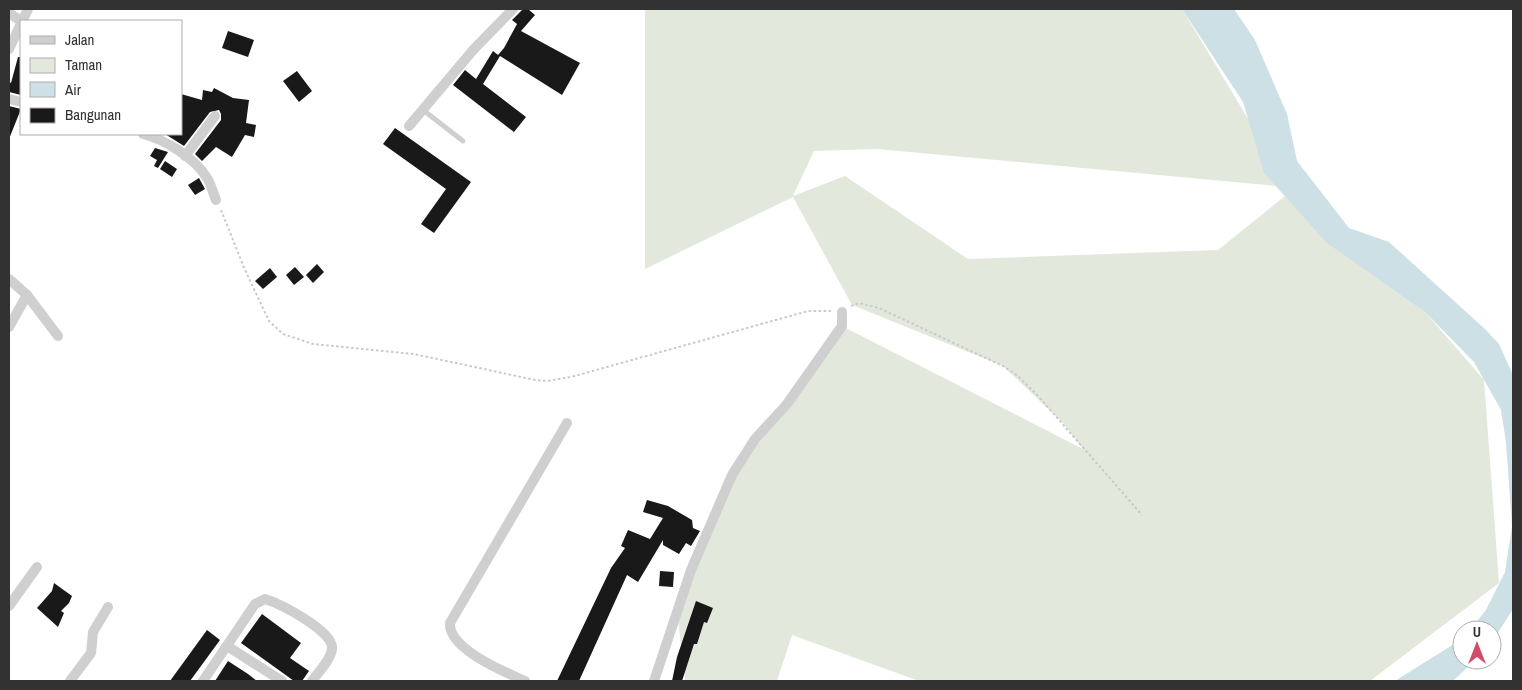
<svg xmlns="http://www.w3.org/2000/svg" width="1522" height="690" font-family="'Archivo Narrow',sans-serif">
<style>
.green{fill:#e3e8dc}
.water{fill:#cce0e6}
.building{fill:#191919}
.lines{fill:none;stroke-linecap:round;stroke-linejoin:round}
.path{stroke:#c9c9c9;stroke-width:2;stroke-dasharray:2.5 2.5;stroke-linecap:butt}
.service{stroke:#cfcfcf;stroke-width:5}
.minor{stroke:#cfcfcf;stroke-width:10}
</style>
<rect width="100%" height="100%" fill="#fff"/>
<polygon class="green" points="645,9 1182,9 1289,187 877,149 814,151 793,196 845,176 968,259 1218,250 1285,196 1343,254 1426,313 1484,380 1499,583 1370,681 919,681 792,635 777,681 685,681 677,611 742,458 842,326 1083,449 1063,423 1003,366 852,305 793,197 645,269"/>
<g class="water">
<polygon points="1182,9 1234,9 1255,40 1287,114 1297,161 1349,228 1389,242 1485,329 1499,344 1513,375 1513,609 1492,642 1492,630 1470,630 1486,610 1505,572 1512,526 1506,442 1501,410 1474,362 1426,313 1327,243 1264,173 1243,102"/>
<polygon points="1462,639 1462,660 1475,660 1453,681 1395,681"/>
</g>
<g class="building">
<polygon points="523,9 528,9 535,15 521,31 580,63 562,95 500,56 483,84 526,117 514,132 453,85 465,70 476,79 493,51 498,55 504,48 517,24 512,20"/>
<polygon points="228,31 254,40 248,57 222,48"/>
<polygon points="18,57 21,57 21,95 9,92 9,82 11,83"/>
<polygon points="297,71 312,91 299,102 283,81"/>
<polygon points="214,88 233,98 249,100 246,123 256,125 254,137 245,135 232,157 216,147 202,161 195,154 221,120 221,114 219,110 210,112 184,146 165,134 181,134 181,94 202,100 203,90 212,92"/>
<polygon points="9,106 21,109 9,139"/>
<polygon points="395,128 471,182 434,233 421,224 446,189 383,144"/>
<polygon points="155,148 168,152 158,168 154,166 157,160 150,156"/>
<polygon points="165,161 177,169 172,177 160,169"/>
<polygon points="199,178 205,189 195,195 188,185"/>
<polygon points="317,264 324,272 313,283 306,275"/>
<polygon points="295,267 304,277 294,285 286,275"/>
<polygon points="270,268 277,277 263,289 255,281"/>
<polygon points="647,500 668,506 692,520 693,528 700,531 691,546 686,543 679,554 663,545 663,540 638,582 627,575 579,681 557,681 611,568 625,548 621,546 628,530 650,539 663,518 643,512"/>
<polygon points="660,571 674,572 673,587 659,586"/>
<polygon points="54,583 72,596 69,603 61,611 64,613 58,627 37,608 52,591"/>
<polygon points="696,601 713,608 707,623 704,622 697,644 694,644 682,681 672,681 677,657"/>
<polygon points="262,614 301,643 290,658 309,671 302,681 294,681 241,643"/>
<polygon points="207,630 220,640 190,681 170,681"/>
<polygon points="228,661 248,674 257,681 215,681"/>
</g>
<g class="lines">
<g class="path">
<polyline points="221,210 245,270 269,321 283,334 313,344 414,354 535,380 547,381 571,377 808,311 831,311"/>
<polyline points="851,306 859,303 879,308 1003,366 1018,376 1038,396 1142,515"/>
</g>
<polyline class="service" points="423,110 463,141"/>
<g class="minor">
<polyline points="9,13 21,21"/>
<polyline points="9,49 28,9"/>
<polyline points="9,99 21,102"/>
<polyline points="409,126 474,49 513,9"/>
<path d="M143,134C166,140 195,158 207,178C211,184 213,193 216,200"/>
<polyline points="185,156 215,116"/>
<polyline points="9,279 27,295 58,336"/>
<polyline points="9,327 27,295"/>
<polyline points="9,606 37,567"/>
<polyline points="227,646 282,681"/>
<polyline points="70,681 91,653 93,632 108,607"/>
<path d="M203,681L255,604L265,599C281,604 333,631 332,648C332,658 318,673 312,681"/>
<path d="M525,681C505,672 448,649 450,623L567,423"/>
<polyline points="654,681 691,570 732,475 755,439 787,404 842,326 842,312"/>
</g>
</g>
<rect width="1522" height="690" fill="none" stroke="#323232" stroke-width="20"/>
<rect x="20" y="20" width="162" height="115" fill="#ffffff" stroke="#adadad"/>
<rect x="30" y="36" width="25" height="8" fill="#cfcfcf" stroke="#adadad"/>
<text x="65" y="45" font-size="15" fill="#323232">Jalan</text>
<rect x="30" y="58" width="25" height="15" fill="#e3e8dc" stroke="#adadad"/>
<text x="65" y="70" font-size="15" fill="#323232">Taman</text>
<rect x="30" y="82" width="25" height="15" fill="#cce0e6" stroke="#adadad"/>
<text x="65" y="95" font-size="15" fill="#323232">Air</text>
<rect x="30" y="108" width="25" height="15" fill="#191919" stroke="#adadad"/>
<text x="65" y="120" font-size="15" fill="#323232">Bangunan</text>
<g transform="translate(1477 645)"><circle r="24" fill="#ffffff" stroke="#adadad"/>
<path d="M0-4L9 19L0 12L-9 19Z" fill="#d24b69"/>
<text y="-8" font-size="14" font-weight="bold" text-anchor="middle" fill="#323232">U</text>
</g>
</svg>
